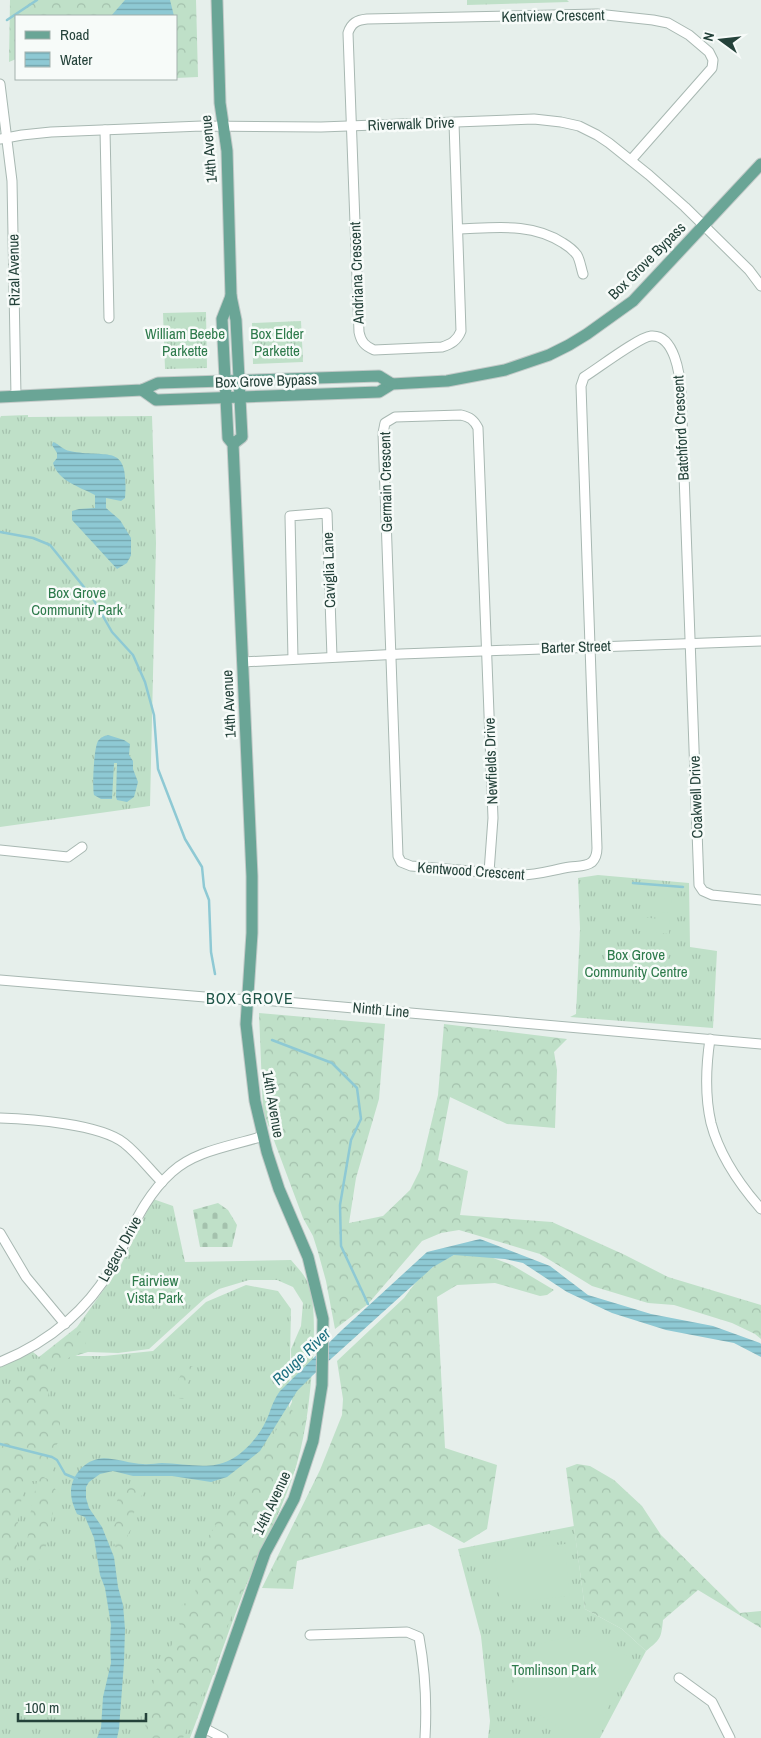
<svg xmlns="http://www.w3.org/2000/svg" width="761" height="1738" font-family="'Archivo Narrow',sans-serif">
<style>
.grass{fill:url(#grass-tufts);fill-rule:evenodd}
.forest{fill:url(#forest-crowns)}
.cemetery{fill:url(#cemetery-stones)}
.garden{fill:#bfe0c8}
.water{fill:url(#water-rules)}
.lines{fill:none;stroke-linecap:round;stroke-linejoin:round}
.stream{stroke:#8ec9d4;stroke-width:2.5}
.minor-casing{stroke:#a8b8b2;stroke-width:11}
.major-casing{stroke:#c2cac8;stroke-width:13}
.minor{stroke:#fff;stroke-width:9}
.major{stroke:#6aa596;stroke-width:11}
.labels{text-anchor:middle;stroke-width:5;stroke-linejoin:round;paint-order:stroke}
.street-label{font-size:15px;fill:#24423a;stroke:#f7fbf9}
.park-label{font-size:15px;fill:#2d7a4b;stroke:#f7fbf9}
.neighbourhood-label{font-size:16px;letter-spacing:1px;fill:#1f5548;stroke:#f7fbf9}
.water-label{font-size:16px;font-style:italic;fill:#1c6f80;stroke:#f7fbf9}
</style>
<defs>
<pattern id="grass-tufts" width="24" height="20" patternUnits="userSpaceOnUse" patternTransform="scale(1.25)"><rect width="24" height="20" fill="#bfe0c8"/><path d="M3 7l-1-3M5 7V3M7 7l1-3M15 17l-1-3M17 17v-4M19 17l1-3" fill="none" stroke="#a4c1ad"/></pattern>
<pattern id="forest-crowns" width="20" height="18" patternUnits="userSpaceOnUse" patternTransform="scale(1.25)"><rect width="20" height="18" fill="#bfe0c8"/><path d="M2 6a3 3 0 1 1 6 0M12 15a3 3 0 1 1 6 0" fill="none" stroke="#a4c1ad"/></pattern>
<pattern id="cemetery-stones" width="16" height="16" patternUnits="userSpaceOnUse" patternTransform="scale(1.25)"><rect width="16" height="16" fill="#bfe0c8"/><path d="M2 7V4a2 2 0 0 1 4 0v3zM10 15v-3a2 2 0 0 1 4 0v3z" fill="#a4c1ad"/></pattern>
<pattern id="water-rules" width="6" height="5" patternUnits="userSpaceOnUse" patternTransform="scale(1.25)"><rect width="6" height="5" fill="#8ec9d4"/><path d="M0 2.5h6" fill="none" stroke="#74a5ad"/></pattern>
</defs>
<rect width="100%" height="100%" fill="#e6efeb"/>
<g class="grass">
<polygon points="467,0 567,0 569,2 467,5"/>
<polygon points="206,312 207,368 165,369 163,313"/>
<polygon points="301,321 303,362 253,364 252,323"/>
<polygon points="28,415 28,417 152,416 156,543 150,806 0,827 0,418 1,416"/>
<polygon points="598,875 689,883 690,947 717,951 713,1028 570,1017 576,1014 580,929 578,878"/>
<path d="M153,1199L173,1206L185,1262L291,1260C296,1266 303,1273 307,1281C316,1296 314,1340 313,1359C310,1394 307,1429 297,1463C284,1508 259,1552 242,1596C224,1643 208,1691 190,1738H0V1366L33,1352L39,1357L77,1327L120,1267ZM249,1280H277L293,1287L303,1303L301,1326L291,1349L292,1402L289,1408L291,1309L278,1291L246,1285L206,1302L153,1351L104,1356H75L88,1352L118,1353L149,1349L205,1298L219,1289Z"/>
<polygon points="574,1526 585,1609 622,1629 646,1651 600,1738 488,1738 490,1721 481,1636 458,1549"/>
</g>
<g class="forest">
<polygon points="10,0 196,0 198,77 176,78 176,16 16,16 16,59 9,62"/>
<polygon points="259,1013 385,1024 379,1099 356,1178 349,1223 383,1216 410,1190 420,1170 438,1095 444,1024 567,1039 554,1052 557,1070 555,1128 507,1124 450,1097 438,1160 468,1171 460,1215 552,1222 625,1255 668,1277 761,1305 761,1339 755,1334 732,1323 674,1305 648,1303 592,1286 540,1254 459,1230 441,1233 422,1241 368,1304 335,1329 326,1281 318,1252 313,1236 303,1218 263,1111"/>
<polygon points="454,1255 485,1255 512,1265 554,1290 547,1295 540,1296 495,1283 457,1285 437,1297 445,1448 497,1465 487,1529 464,1543 429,1524 297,1561 293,1589 262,1588 320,1470 342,1415 343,1399 337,1361 404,1298 419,1278 437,1264"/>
<polygon points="80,1331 86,1339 84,1353 70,1357 51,1369 48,1398 50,1402 61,1408 59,1441 54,1449 56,1456 52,1467 52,1471 56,1473 57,1479 55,1482 48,1477 41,1476 50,1480 57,1492 42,1564 39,1570 34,1576 26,1560 29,1520 37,1481 31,1481 24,1487 18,1517 16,1572 8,1579 4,1578 0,1585 0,1405 7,1388"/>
<path d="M190,1366H193L194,1373L185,1387L184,1399L177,1398L173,1393C178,1382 179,1372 190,1366Z"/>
<path d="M289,1407L298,1416L307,1417L296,1466L280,1509L229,1622L214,1675H210L183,1738H143L156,1670C168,1658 173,1641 180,1625L177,1620L181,1606L191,1599L195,1592L201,1569L199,1565L208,1537L216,1525L212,1523L218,1513L223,1515L233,1506L234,1496L240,1485L237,1480V1474L247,1467L267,1447Z"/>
<path d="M577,1464L590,1466L614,1480L642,1506L661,1535L740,1613L761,1611V1628L698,1590L663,1620C661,1640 660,1639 646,1651L622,1629L585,1609L566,1468Z"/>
<path d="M136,1483L144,1484L147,1486C141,1497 130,1515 133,1526C126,1535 124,1547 122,1558C117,1550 111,1540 112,1531C114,1519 128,1518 117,1501L121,1490Z"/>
</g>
<polygon class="cemetery" points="218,1203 228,1210 237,1225 232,1247 200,1247 193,1210"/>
<g class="garden">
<polygon points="642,896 672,899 671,913 640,910"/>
<polygon points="640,917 670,920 669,934 639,931"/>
<polygon points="565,1544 570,1596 500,1603 494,1551"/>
<path d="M590,1636L635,1660L591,1738H576L508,1695C516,1677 522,1658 539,1645C548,1639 578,1637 590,1636Z"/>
</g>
<g class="water">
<polygon points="125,0 170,0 174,16 111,16"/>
<path d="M53,442C59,444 63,450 70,451C109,459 129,441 125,498L121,501L106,498V508L120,520L131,538V555L127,563L117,569L72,520V511L79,509L95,508V495C80,487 58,481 53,463L57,458V453L52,445Z"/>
<path d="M108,735L124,740L130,744L129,755L133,761V769L138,782L134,797L127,802L117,800L116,797L117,763H114L112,799H101L94,795C92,785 94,748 98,741C101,737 104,736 108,735Z"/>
<path d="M480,1239L550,1266L588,1295L651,1314L713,1326L760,1343L761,1344V1357L734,1343L666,1330L612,1313L567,1292L523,1263L505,1259L454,1255L433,1267L312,1376L297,1391L260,1451L227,1477L211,1482L172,1476H133L113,1471L100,1474L89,1482L86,1487V1498L89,1508L102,1527L114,1557L118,1587L123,1605L125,1629L124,1662L119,1729L117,1738H97L101,1728L103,1697L111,1663L110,1642L111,1625L105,1588L100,1575L94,1538L85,1517L77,1514C74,1507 71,1500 71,1492C71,1477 83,1462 98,1459C109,1456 130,1464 143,1464C149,1465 156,1463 162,1463C184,1463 209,1471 230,1460C248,1451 264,1430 270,1411C273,1403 275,1398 280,1391L342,1330L427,1252Z"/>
</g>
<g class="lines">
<g class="stream">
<polyline points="7,20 37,0"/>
<polyline points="0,532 33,538 50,545 92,597 112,632 133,655 145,682 154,715 158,769 185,839 202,867 204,887 209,900 211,952 215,974"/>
<polyline points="633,883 683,887"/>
<polyline points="272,1040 332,1063 357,1088 361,1119 351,1140 340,1205 341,1246 368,1304"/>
<polyline points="0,1444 52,1457 57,1460 65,1474 77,1479"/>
</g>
<g class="minor-casing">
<g id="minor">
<polyline points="0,84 12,181 16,396"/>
<path d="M454,123L461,331C457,341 451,344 442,347L374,350C365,346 361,342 359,332L348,33C351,23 357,20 367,19L597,14L653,20L668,23L689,35L709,52L713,60L712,68L631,160"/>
<polyline points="105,130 109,318"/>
<polyline points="0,139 22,135 51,132 152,128 202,126 321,127 534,119 561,122 579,126 597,135 609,143 649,175 685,207 749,270 761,286"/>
<path d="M458,229C494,228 531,222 563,243C568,246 574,251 577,255C580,260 581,268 583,274"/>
<polyline points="293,659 290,516 327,513 332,657"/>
<polyline points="242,662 401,654 761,641"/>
<polyline points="0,850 68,857 82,847"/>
<path d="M489,872L493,818L478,428C474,420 470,417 461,415L395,417L385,423L383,433L398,856L401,862L411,866L520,875C538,875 552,870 570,867C577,866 586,867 592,862C596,858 597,853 597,848L581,386L584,377C597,369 639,337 651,336C675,334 680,376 681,392L699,885L703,891L712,895L761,900"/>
<polyline points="0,980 229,999 263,1000 761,1044"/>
<path d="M710,1039C706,1066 705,1097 711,1123C719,1154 740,1185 761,1209"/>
<path d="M0,1118C31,1119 100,1124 124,1143C138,1154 149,1169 162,1182"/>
<polyline points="0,1233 26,1277 65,1324"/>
<path d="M0,1362C50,1342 92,1307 117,1258C133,1227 145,1196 172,1172C196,1150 233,1146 263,1136"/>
<path d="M310,1635L407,1632L419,1637C425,1670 427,1704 425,1738"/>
<polyline points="679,1678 712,1702 730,1738"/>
<polyline points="204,1728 223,1738"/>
</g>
</g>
<g class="major-casing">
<g id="major">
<polyline points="217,0 220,103 227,151 231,296 236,320 242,437 233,444"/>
<polyline points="142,390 156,400 379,392 392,384 447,381 505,370 549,355 569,345 587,334 633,301 761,164"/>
<polyline points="0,397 142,390 158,383 379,376 392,384"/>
<polyline points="200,1738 265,1553 294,1499 313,1441 322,1385 323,1319 308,1257 279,1189 267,1152 255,1101 246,1024 252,933 252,876 233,444 228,438 222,319 231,296"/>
</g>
</g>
<use href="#minor" class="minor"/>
<use href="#major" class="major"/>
</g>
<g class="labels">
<g class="street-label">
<text transform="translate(553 16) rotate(-1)" y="5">Kentview Crescent</text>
<text transform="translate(411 124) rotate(-2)" y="5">Riverwalk Drive</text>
<text transform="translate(209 149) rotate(-95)" y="5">14th Avenue</text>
<text transform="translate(647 261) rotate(-45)" y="5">Box Grove Bypass</text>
<text transform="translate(14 270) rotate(-91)" y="5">Rizal Avenue</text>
<text transform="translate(357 273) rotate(-92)" y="5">Andriana Crescent</text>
<text transform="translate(266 381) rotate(-2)" y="5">Box Grove Bypass</text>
<text transform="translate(681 428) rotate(-93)" y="5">Batchford Crescent</text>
<text transform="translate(386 482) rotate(-91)" y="5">Germain Crescent</text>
<text transform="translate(329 570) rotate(-92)" y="5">Caviglia Lane</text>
<text transform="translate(576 647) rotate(-2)" y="5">Barter Street</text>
<text transform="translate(229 704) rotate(-93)" y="5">14th Avenue</text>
<text transform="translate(491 761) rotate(-92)" y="5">Newfields Drive</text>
<text transform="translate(696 797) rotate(-92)" y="5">Coakwell Drive</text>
<text transform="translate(471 871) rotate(4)" y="5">Kentwood Crescent</text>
<text transform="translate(381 1010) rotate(5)" y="5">Ninth Line</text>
<text transform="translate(273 1104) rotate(80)" y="5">14th Avenue</text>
<text transform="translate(120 1249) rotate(-61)" y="5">Legacy Drive</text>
<text transform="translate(272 1503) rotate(-65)" y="5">14th Avenue</text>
</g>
<g class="park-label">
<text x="185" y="339">William Beebe<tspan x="185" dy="17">Parkette</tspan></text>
<text x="277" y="339">Box Elder<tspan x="277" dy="17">Parkette</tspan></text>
<text x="77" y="598">Box Grove<tspan x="77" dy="17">Community Park</tspan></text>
<text x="636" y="960">Box Grove<tspan x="636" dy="17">Community Centre</tspan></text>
<text x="155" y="1286">Fairview<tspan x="155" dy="17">Vista Park</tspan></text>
<text x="554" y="1675">Tomlinson Park</text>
</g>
<g class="neighbourhood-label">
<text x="250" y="1004">BOX GROVE</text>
</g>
<g class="water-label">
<text transform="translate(301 1356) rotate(-44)" y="6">Rouge River</text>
</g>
</g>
<rect x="15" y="15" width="162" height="65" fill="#f7fbf9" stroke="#a3b1ad"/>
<rect x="25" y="31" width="25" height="8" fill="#6aa596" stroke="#a3b1ad"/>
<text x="60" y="40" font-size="15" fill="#24423a">Road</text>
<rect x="25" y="52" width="25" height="15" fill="url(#water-rules)" stroke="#a3b1ad"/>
<text x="60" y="65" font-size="15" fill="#24423a">Water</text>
<g transform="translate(721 40) rotate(285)" stroke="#f7fbf9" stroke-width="4" paint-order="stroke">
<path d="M0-4L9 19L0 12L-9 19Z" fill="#24423a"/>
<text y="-8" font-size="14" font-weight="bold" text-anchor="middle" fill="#24423a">N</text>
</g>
<path d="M18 1713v8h128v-8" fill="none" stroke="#24423a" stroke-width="2.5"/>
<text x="25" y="1713" font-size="15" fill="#24423a" stroke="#f7fbf9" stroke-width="4" paint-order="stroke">100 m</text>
</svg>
